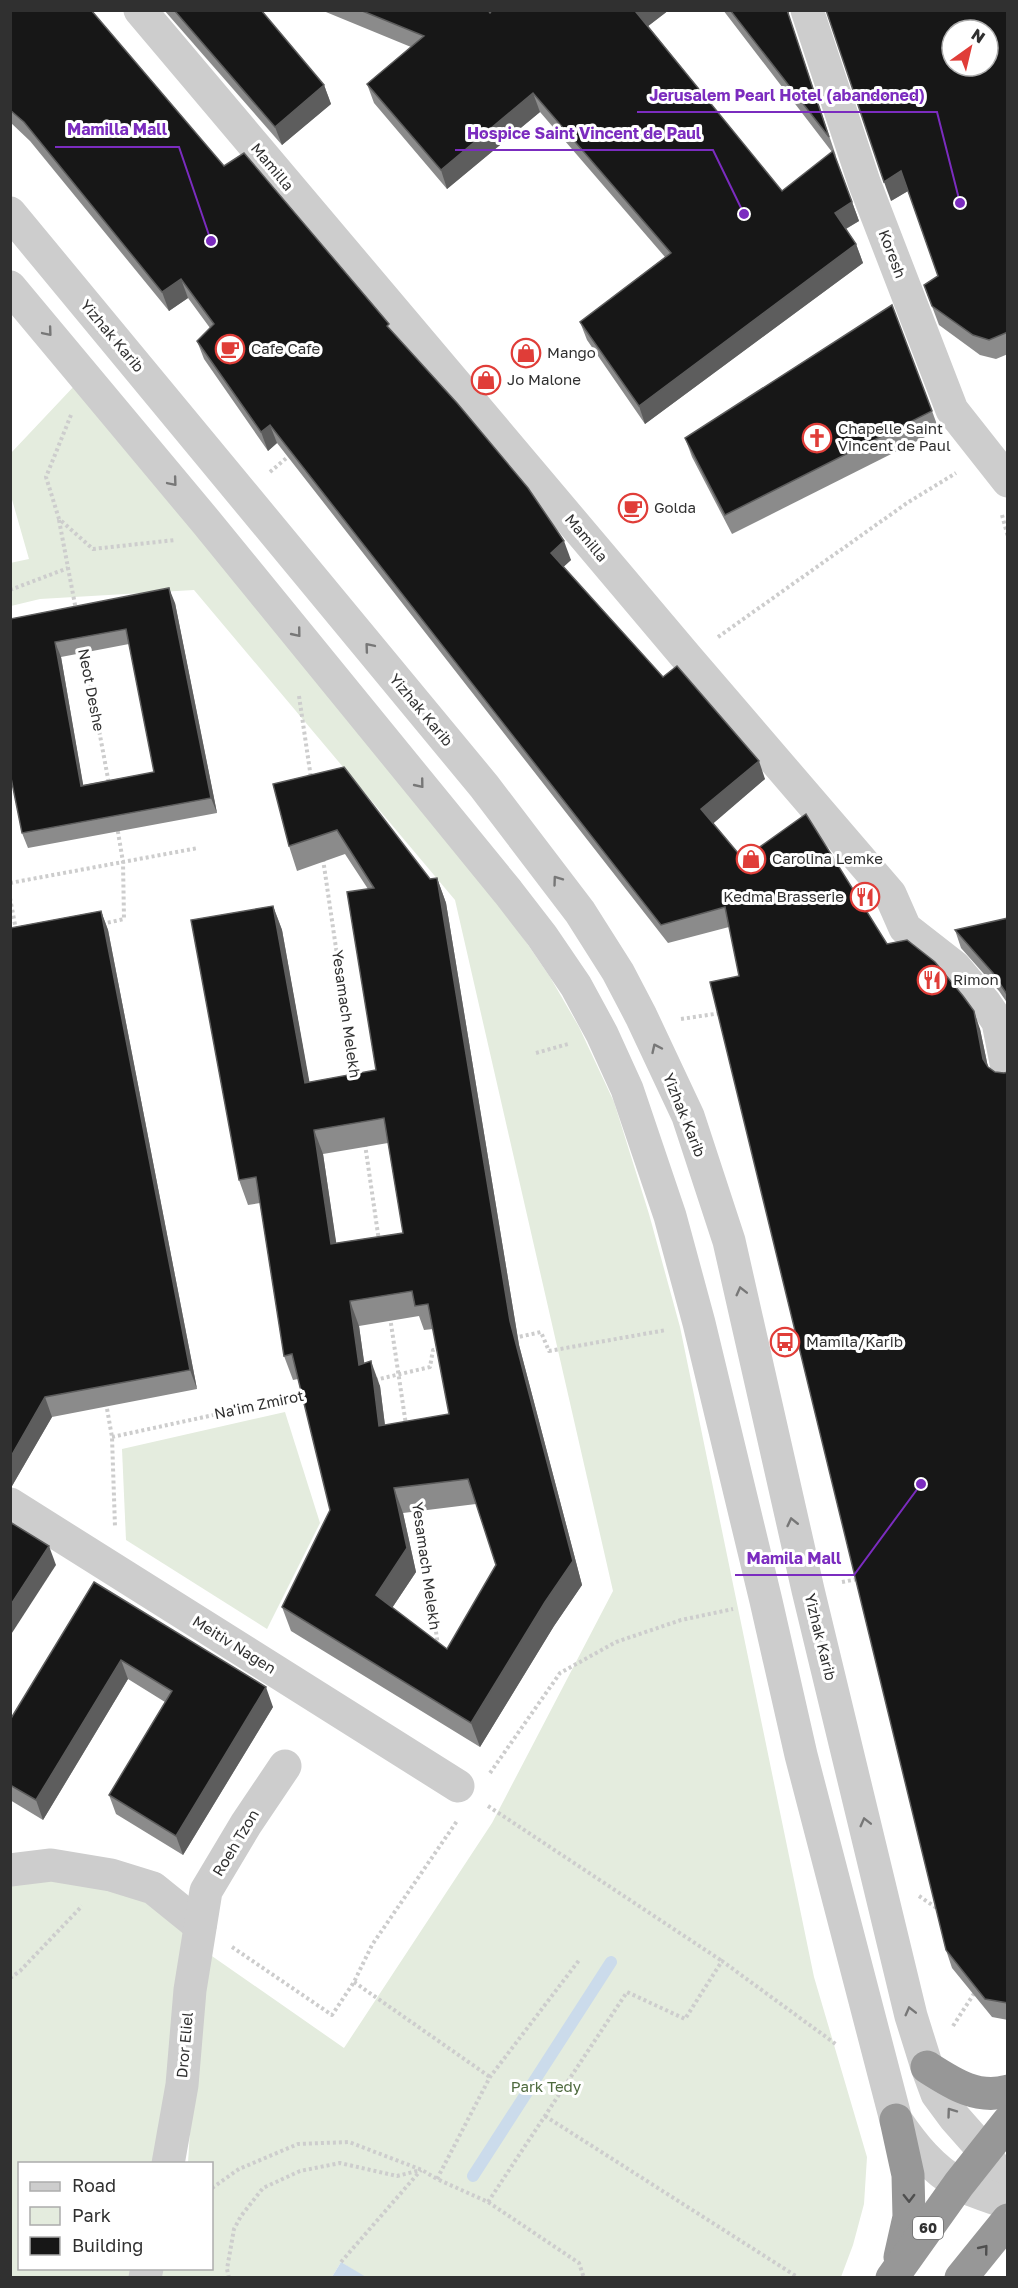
<svg xmlns="http://www.w3.org/2000/svg" width="1018" height="2288" font-family="'Golos Text',sans-serif">
<style>
.green{fill:#e4ecde}
.water{fill:#cbdbeb}
.lines{fill:none;stroke-linecap:round;stroke-linejoin:round}
.stream{stroke:#cbdbeb;stroke-width:12}
.path{stroke:#cdcdcd;stroke-width:4;stroke-dasharray:3 3;stroke-linecap:butt}
.minor{stroke:#cdcdcd;stroke-width:33}
.highway{stroke:#979797;stroke-width:33}
.wall{fill:#8b8b8b;fill-rule:evenodd}
.shaded-wall{fill:#5d5d5d}
.building{fill:#171717;stroke:#5d5d5d;stroke-width:1.5;fill-rule:evenodd}
.oneway{stroke:#777}
.oneway2{stroke:#4f4f4f}
.labels{text-anchor:middle;stroke-width:6;stroke-linejoin:round;paint-order:stroke}
.shield{fill:#fff;stroke:#6e6e6e;stroke-width:1.5}
.shield-label{font-size:14px;font-weight:bold;fill:#303030}
.street-label{font-size:15px;fill:#303030;stroke:#fff}
.poi-label{font-size:15px;fill:#303030;stroke:#fff;text-anchor:start}
.park-label{font-size:15px;fill:#4e6a3e;stroke:#fff}
.leader{fill:none;stroke:#7b2cbf;stroke-width:2}
.callout-dot{fill:#7b2cbf;stroke:#fff;stroke-width:2}
.callout-label{font-size:16px;text-anchor:middle;font-weight:bold;fill:#7b2cbf;stroke:#fff;stroke-width:6;stroke-linejoin:round;paint-order:stroke}
</style>
<rect width="100%" height="100%" fill="#fff"/>
<g class="green">
<polygon points="77,383 511,920 550,977 579,1027 614,1102 649,1214 680,1327 814,1977 867,2157 864,2204 853,2245 841,2277 366,2278 341,2262 332,2277 158,2277 160,2269 212,2268 212,2164 188,2163 195,2052 209,1954 344,2048 492,1823 613,1591 455,900 194,590 40,599 11,606 10,563 29,559 11,496 11,453"/>
<polygon points="285,1412 320,1523 267,1629 126,1540 122,1449"/>
<polygon points="48,1875 144,1897 189,1932 161,2163 20,2164 20,2268 138,2269 136,2277 11,2278 11,1878"/>
</g>
<polygon class="water" points="341,2262 366,2277 332,2277"/>
<g class="lines">
<polyline class="stream" points="473,2176 611,1962"/>
<g class="path">
<polyline points="71,415 46,477 59,519 93,549 175,540"/>
<polyline points="270,472 290,455"/>
<polyline points="1002,515 1008,537"/>
<polyline points="59,520 76,610"/>
<polyline points="10,590 68,568"/>
<polyline points="718,637 907,503 956,473"/>
<polyline points="84,649 109,784"/>
<polyline points="299,696 311,778"/>
<polyline points="323,859 355,1078"/>
<polyline points="10,883 198,848"/>
<polyline points="10,898 16,930"/>
<polyline points="102,924 124,919 123,862 117,826"/>
<polyline points="681,1019 721,1013"/>
<polyline points="536,1053 568,1044"/>
<polyline points="365,1144 379,1241"/>
<polyline points="390,1317 406,1425"/>
<polyline points="514,1338 541,1332 549,1351 666,1330"/>
<polyline points="375,1380 430,1367 433,1350 442,1349"/>
<polyline points="106,1403 112,1437 115,1527"/>
<polyline points="112,1437 306,1395"/>
<polyline points="417,1507 438,1645"/>
<polyline points="842,1582 858,1579"/>
<polyline points="490,1773 560,1673 616,1642 681,1620 733,1609"/>
<polyline points="488,1806 722,1961"/>
<polyline points="919,1896 938,1909"/>
<polyline points="232,1947 332,2015 354,1982 372,1945 457,1821"/>
<polyline points="10,1978 20,1971 82,1906"/>
<polyline points="354,1982 490,2077"/>
<polyline points="953,2026 975,1992"/>
<polyline points="545,2116 799,2278"/>
<polyline points="437,2179 490,2077 580,1959"/>
<polyline points="212,2188 239,2169 298,2144 349,2142 422,2170 437,2179 488,2202 579,2263 584,2278"/>
<polyline points="488,2202 627,1992 685,2019 722,1961 837,2045"/>
<polyline points="341,2262 421,2170"/>
<polyline points="229,2278 227,2269 234,2229 241,2216 263,2188 300,2171 340,2163 397,2176 421,2170"/>
</g>
<g class="minor">
<polyline points="140,10 688,659 890,894 905,928 955,967 985,1003 998,1022 1008,1073"/>
<polyline points="807,10 864,182 952,410 1008,481"/>
<polyline points="10,213 484,786 580,912 618,972 641,1016 688,1116 729,1241 808,1590 911,2016 927,2067 937,2094 954,2117 984,2151 1008,2190"/>
<path d="M10,287L207,523L508,892L542,936L576,986L602,1034L627,1089L670,1216L699,1323L766,1601L801,1755L896,2120C913,2145 932,2169 959,2184C973,2192 992,2197 1008,2203"/>
<polyline points="10,1504 458,1786"/>
<polyline points="10,1870 51,1865 111,1875 153,1888 200,1926"/>
<polyline points="168,2164 182,2085 190,1990 206,1891 246,1824 285,1766"/>
<polyline points="145,2278 147,2268"/>
</g>
<g class="highway">
<path d="M927,2067C952,2083 977,2100 1008,2091"/>
<polyline points="896,2120 908,2175 909,2217 900,2257"/>
<polyline points="892,2278 959,2184 1008,2122"/>
<polyline points="961,2278 1008,2220"/>
</g>
</g>
<g class="wall">
<polygon points="10,10 224,166 393,333 571,560 563,567 663,677 765,779 713,823 743,859 887,944 980,1029 988,1067 995,1072 1004,1073 1008,1072 1008,2020 992,2017 952,1968 946,1950 729,927 668,943 277,443 268,451 204,359 197,341 210,328 188,298 169,311 30,141 10,122"/>
<polygon points="164,10 261,10 324,85 331,104 282,145"/>
<polygon points="321,10 488,10 490,13 492,10 669,10 648,26 782,191 832,152 723,10 789,10 789,16 836,156 835,155 859,221 846,229 856,244 863,263 645,424 587,340 580,322 665,257 540,112 447,189 374,103 367,84 411,47"/>
<polygon points="1008,10 1008,354 996,359 980,355 939,325 924,285 938,276 908,191 891,201"/>
<polygon points="932,411 939,430 732,534 692,457 685,438"/>
<path d="M175,603L217,813L28,848L22,833L10,619ZM129,644L154,772L83,785L61,657Z"/>
<path d="M273,784L430,879L437,878L446,903L519,1345L582,1585L554,1626L480,1747L291,1631L282,1607L330,1510L298,1379L293,1380L284,1356L260,1203L248,1205L239,1180L273,906L282,930L309,1082L376,1070L368,889L345,854L297,871L289,846ZM388,1143L403,1233L336,1243L323,1154ZM419,1316L424,1330L433,1329L449,1414L385,1425L380,1386L364,1363L359,1326ZM476,1504L496,1565L447,1649L392,1608L416,1572L403,1513Z"/>
<polygon points="101,911 108,930 197,1389 52,1417 12,1486 10,1486 10,928"/>
<polygon points="1008,918 1008,1004 999,991 961,948 955,930"/>
<polygon points="94,1582 273,1707 183,1855 116,1814 109,1795 165,1702 128,1679 43,1820 10,1800 10,1720"/>
</g>
<g class="shaded-wall">
<polygon points="638,10 669,10 643,30 636,12"/>
<polygon points="324,85 331,104 282,145 275,127"/>
<polygon points="533,93 540,112 447,189 441,170"/>
<polygon points="901,171 908,191 891,201 884,182"/>
<polygon points="852,202 859,221 842,231 835,213"/>
<polygon points="856,244 863,263 645,424 639,406"/>
<polygon points="181,279 188,298 169,311 162,292"/>
<polygon points="270,425 277,443 268,451 261,432"/>
<polygon points="564,541 571,560 558,572 551,553"/>
<polygon points="169,588 175,603 217,813 211,798"/>
<polygon points="55,642 61,657 86,801 81,786"/>
<polygon points="759,761 765,779 708,828 701,809"/>
<polygon points="437,878 446,903 519,1345 582,1585 554,1626 480,1747 471,1723 545,1602 510,1321"/>
<polygon points="273,906 282,930 314,1107 305,1083"/>
<polygon points="101,911 108,930 197,1389 190,1370"/>
<polygon points="974,1011 980,1029 990,1077 983,1059"/>
<polygon points="314,1130 323,1154 340,1268 331,1244"/>
<polygon points="350,1301 359,1326 368,1389 359,1365"/>
<polygon points="371,1361 380,1386 388,1450 379,1426"/>
<polygon points="45,1397 52,1417 12,1486 10,1481 10,1458"/>
<polygon points="394,1488 403,1513 416,1572 384,1620 376,1595"/>
<polygon points="49,1546 56,1565 10,1636 10,1606"/>
<polygon points="121,1660 128,1679 43,1820 36,1800"/>
<polygon points="266,1687 273,1707 183,1855 176,1836"/>
</g>
<g class="building">
<polygon points="10,10 91,10 224,166 244,153 389,324 387,326 457,403 528,488 564,541 551,553 663,677 677,666 759,761 701,809 743,859 806,814 887,944 907,940 935,962 963,996 974,1011 983,1059 988,1067 995,1072 1004,1073 1008,1072 1008,2003 985,1999 946,1950 710,982 739,976 725,907 661,925 270,425 261,432 197,341 214,324 181,279 162,292 24,122 10,110"/>
<polygon points="174,10 261,10 324,85 275,127"/>
<polygon points="360,10 488,10 490,13 492,10 638,10 636,12 782,191 833,151 852,202 835,213 856,244 639,406 580,322 671,253 533,93 441,170 367,84 424,36"/>
<polygon points="730,10 787,10 829,137"/>
<path d="M826,10H1008V332L989,340L973,335L932,306L924,285L938,276L901,171L884,182ZM952,30H988V66H952Z"/>
<polygon points="892,305 932,411 725,515 685,438"/>
<path d="M169,588L211,798L22,833L10,773V619ZM126,629L154,772L81,786L55,642Z"/>
<path d="M344,767L430,879L437,878L510,1321L573,1561L545,1602L471,1723L282,1607L330,1510L292,1354L284,1356L256,1177L239,1180L191,920L273,906L305,1083L376,1070L347,892L374,888L337,830L289,846L273,784ZM384,1118L403,1233L331,1244L314,1130ZM412,1291L415,1306L428,1304L449,1414L379,1426L371,1361L359,1365L350,1301ZM468,1479L496,1565L447,1649L376,1595L407,1548L394,1488Z"/>
<polygon points="101,911 190,1370 45,1397 10,1458 10,928"/>
<polygon points="1008,918 1008,996 993,973 955,930"/>
<polygon points="10,1522 49,1546 10,1606"/>
<polygon points="94,1582 266,1687 176,1836 109,1795 172,1691 121,1660 36,1800 10,1785 10,1720"/>
</g>
<defs><path id="oneway-chevron" d="M-2-3.5L2.5 0L-2 3.5" fill="none" stroke-width="1.6" stroke-linecap="round" stroke-linejoin="round" transform="scale(1.5)"/></defs>
<g class="oneway">
<use href="#oneway-chevron" transform="translate(48 332) rotate(50)"/>
<use href="#oneway-chevron" transform="translate(173 482) rotate(50)"/>
<use href="#oneway-chevron" transform="translate(297 633) rotate(51)"/>
<use href="#oneway-chevron" transform="translate(369 647) rotate(-130)"/>
<use href="#oneway-chevron" transform="translate(420 784) rotate(51)"/>
<use href="#oneway-chevron" transform="translate(557 880) rotate(-126)"/>
<use href="#oneway-chevron" transform="translate(656 1048) rotate(-115)"/>
<use href="#oneway-chevron" transform="translate(741 1291) rotate(-104)"/>
<use href="#oneway-chevron" transform="translate(792 1522) rotate(-103)"/>
<use href="#oneway-chevron" transform="translate(865 1822) rotate(-104)"/>
<use href="#oneway-chevron" transform="translate(910 2011) rotate(-104)"/>
<use href="#oneway-chevron" transform="translate(951 2112) rotate(-126)"/>
</g>
<g class="oneway2">
<use href="#oneway-chevron" transform="translate(909 2198) rotate(89)"/>
<use href="#oneway-chevron" transform="translate(984 2249) rotate(-51)"/>
</g>
<defs>
<g id="cafe-ring" transform="scale(1.5)"><circle r="9.5" fill="#fff" stroke="#e03d38" stroke-width="1.5"/><path d="M-5.5-4.5H6V0H3Q3 3.5 0 3.5H-2.5Q-5.5 3.5-5.5 0ZM3-3.2v2h1.7v-2ZM-6 4.5H4V6H-6Z" fill="#e03d38"/></g>
<g id="shop-ring" transform="scale(1.5)"><circle r="9.5" fill="#fff" stroke="#e03d38" stroke-width="1.5"/><path d="M-5-2.5h2.3a2.7 3.5 0 0 1 5.4 0H5L5.5 6h-11ZM-1.5-2.5h3a1.5 2.3 0 0 0-3 0Z" fill="#e03d38"/></g>
<g id="church-ring" transform="scale(1.5)"><circle r="9.5" fill="#fff" stroke="#e03d38" stroke-width="1.5"/><path d="M-1.2-6h2.4v3.5h3.3v2.4h-3.3V6h-2.4V-.1h-3.3v-2.4h3.3Z" fill="#e03d38"/></g>
<g id="restaurant-ring" transform="scale(1.5)"><circle r="9.5" fill="#fff" stroke="#e03d38" stroke-width="1.5"/><path d="M-5-6h1v4h1v-4h1v4h1v-4h1v5L-1.5 .5V6h-2V.5L-5-1ZM5-6V6H3V1.5H1.5Q1.5-4 5-6Z" fill="#e03d38"/></g>
<g id="bus-ring" transform="scale(1.5)"><circle r="9.5" fill="#fff" stroke="#e03d38" stroke-width="1.5"/><path d="M-5-6H5V4H4V6H2V4H-2V6H-4V4H-5ZM-3.5-4V0h7V-4ZM-3.5 1.2v1.5H-2V1.2ZM2 1.2v1.5H3.5V1.2Z" fill="#e03d38"/></g>
</defs>
<g fill-rule="evenodd">
<use href="#cafe-ring" x="230" y="349"/>
<use href="#shop-ring" x="526" y="353"/>
<use href="#shop-ring" x="486" y="380"/>
<use href="#church-ring" x="817" y="438"/>
<use href="#cafe-ring" x="633" y="508"/>
<use href="#shop-ring" x="751" y="859"/>
<use href="#restaurant-ring" x="865" y="897"/>
<use href="#restaurant-ring" x="932" y="980"/>
<use href="#bus-ring" x="785" y="1342"/>
</g>
<g class="labels">
<rect class="shield" x="913" y="2217" width="30" height="22" rx="4.5"/>
<g class="shield-label">
<text x="928" y="2233">60</text>
</g>
<g class="street-label">
<text transform="translate(272 167) rotate(50)" y="5">Mamilla</text>
<text transform="translate(892 254) rotate(69)" y="5">Koresh</text>
<text transform="translate(112 336) rotate(50)" y="5">Yizhak Karib</text>
<text transform="translate(586 538) rotate(50)" y="5">Mamilla</text>
<text transform="translate(91 690) rotate(79)" y="5">Neot Deshe</text>
<text transform="translate(421 710) rotate(50)" y="5">Yizhak Karib</text>
<text transform="translate(346 1014) rotate(82)" y="5">Yesamach Melekh</text>
<text transform="translate(684 1115) rotate(68)" y="5">Yizhak Karib</text>
<text transform="translate(259 1405) rotate(-12)" y="5">Na'im Zmirot</text>
<text transform="translate(426 1566) rotate(82)" y="5">Yesamach Melekh</text>
<text transform="translate(820 1637) rotate(76)" y="5">Yizhak Karib</text>
<text transform="translate(234 1645) rotate(32)" y="5">Meitiv Nagen</text>
<text transform="translate(236 1843) rotate(-59)" y="5">Roeh Tzon</text>
<text transform="translate(185 2045) rotate(-85)" y="5">Dror Eliel</text>
</g>
<g class="poi-label">
<text x="251" y="354">Cafe Cafe</text>
<text x="547" y="358">Mango</text>
<text x="507" y="385">Jo Malone</text>
<text x="838" y="434">Chapelle Saint<tspan x="838" dy="17">Vincent de Paul</tspan></text>
<text x="654" y="513">Golda</text>
<text x="772" y="864">Carolina Lemke</text>
<text x="844" y="902" text-anchor="end">Kedma Brasserie</text>
<text x="953" y="985">Rimon</text>
<text x="806" y="1347">Mamila/Karib</text>
</g>
<g class="park-label">
<text x="546" y="2092">Park Tedy</text>
</g>
</g>
<path class="leader" d="M960 203L937 112H637M211 241L179 147H55M744 214L713 150H455M921 1484L854 1575H735"/>
<g class="callout-dot">
<circle cx="960" cy="203" r="6"/>
<circle cx="211" cy="241" r="6"/>
<circle cx="744" cy="214" r="6"/>
<circle cx="921" cy="1484" r="6"/>
</g>
<g class="callout-label">
<text x="787" y="101">Jerusalem Pearl Hotel (abandoned)</text>
<text x="117" y="135">Mamilla Mall</text>
<text x="584" y="139">Hospice Saint Vincent de Paul</text>
<text x="794" y="1564">Mamila Mall</text>
</g>
<rect width="1018" height="2288" fill="none" stroke="#303030" stroke-width="24"/>
<rect x="18" y="2162" width="195" height="108" fill="#ffffff" stroke="#acacac" stroke-width="1.5"/>
<rect x="30" y="2182" width="30" height="9" fill="#cdcdcd" stroke="#acacac" stroke-width="1.5"/>
<text x="72" y="2192" font-size="18" fill="#303030">Road</text>
<rect x="30" y="2207" width="30" height="18" fill="#e4ecde" stroke="#acacac" stroke-width="1.5"/>
<text x="72" y="2222" font-size="18" fill="#303030">Park</text>
<rect x="30" y="2237" width="30" height="18" fill="#171717" stroke="#acacac" stroke-width="1.5"/>
<text x="72" y="2252" font-size="18" fill="#303030">Building</text>
<g transform="translate(970 48) rotate(34)"><circle r="28" fill="#ffffff" stroke="#acacac" stroke-width="1.5"/>
<path d="M0-4.5L10 22L0 15L-10 22Z" fill="#e03d38"/>
<text y="-9" font-size="16" font-weight="bold" text-anchor="middle" fill="#303030">N</text>
</g>
</svg>
